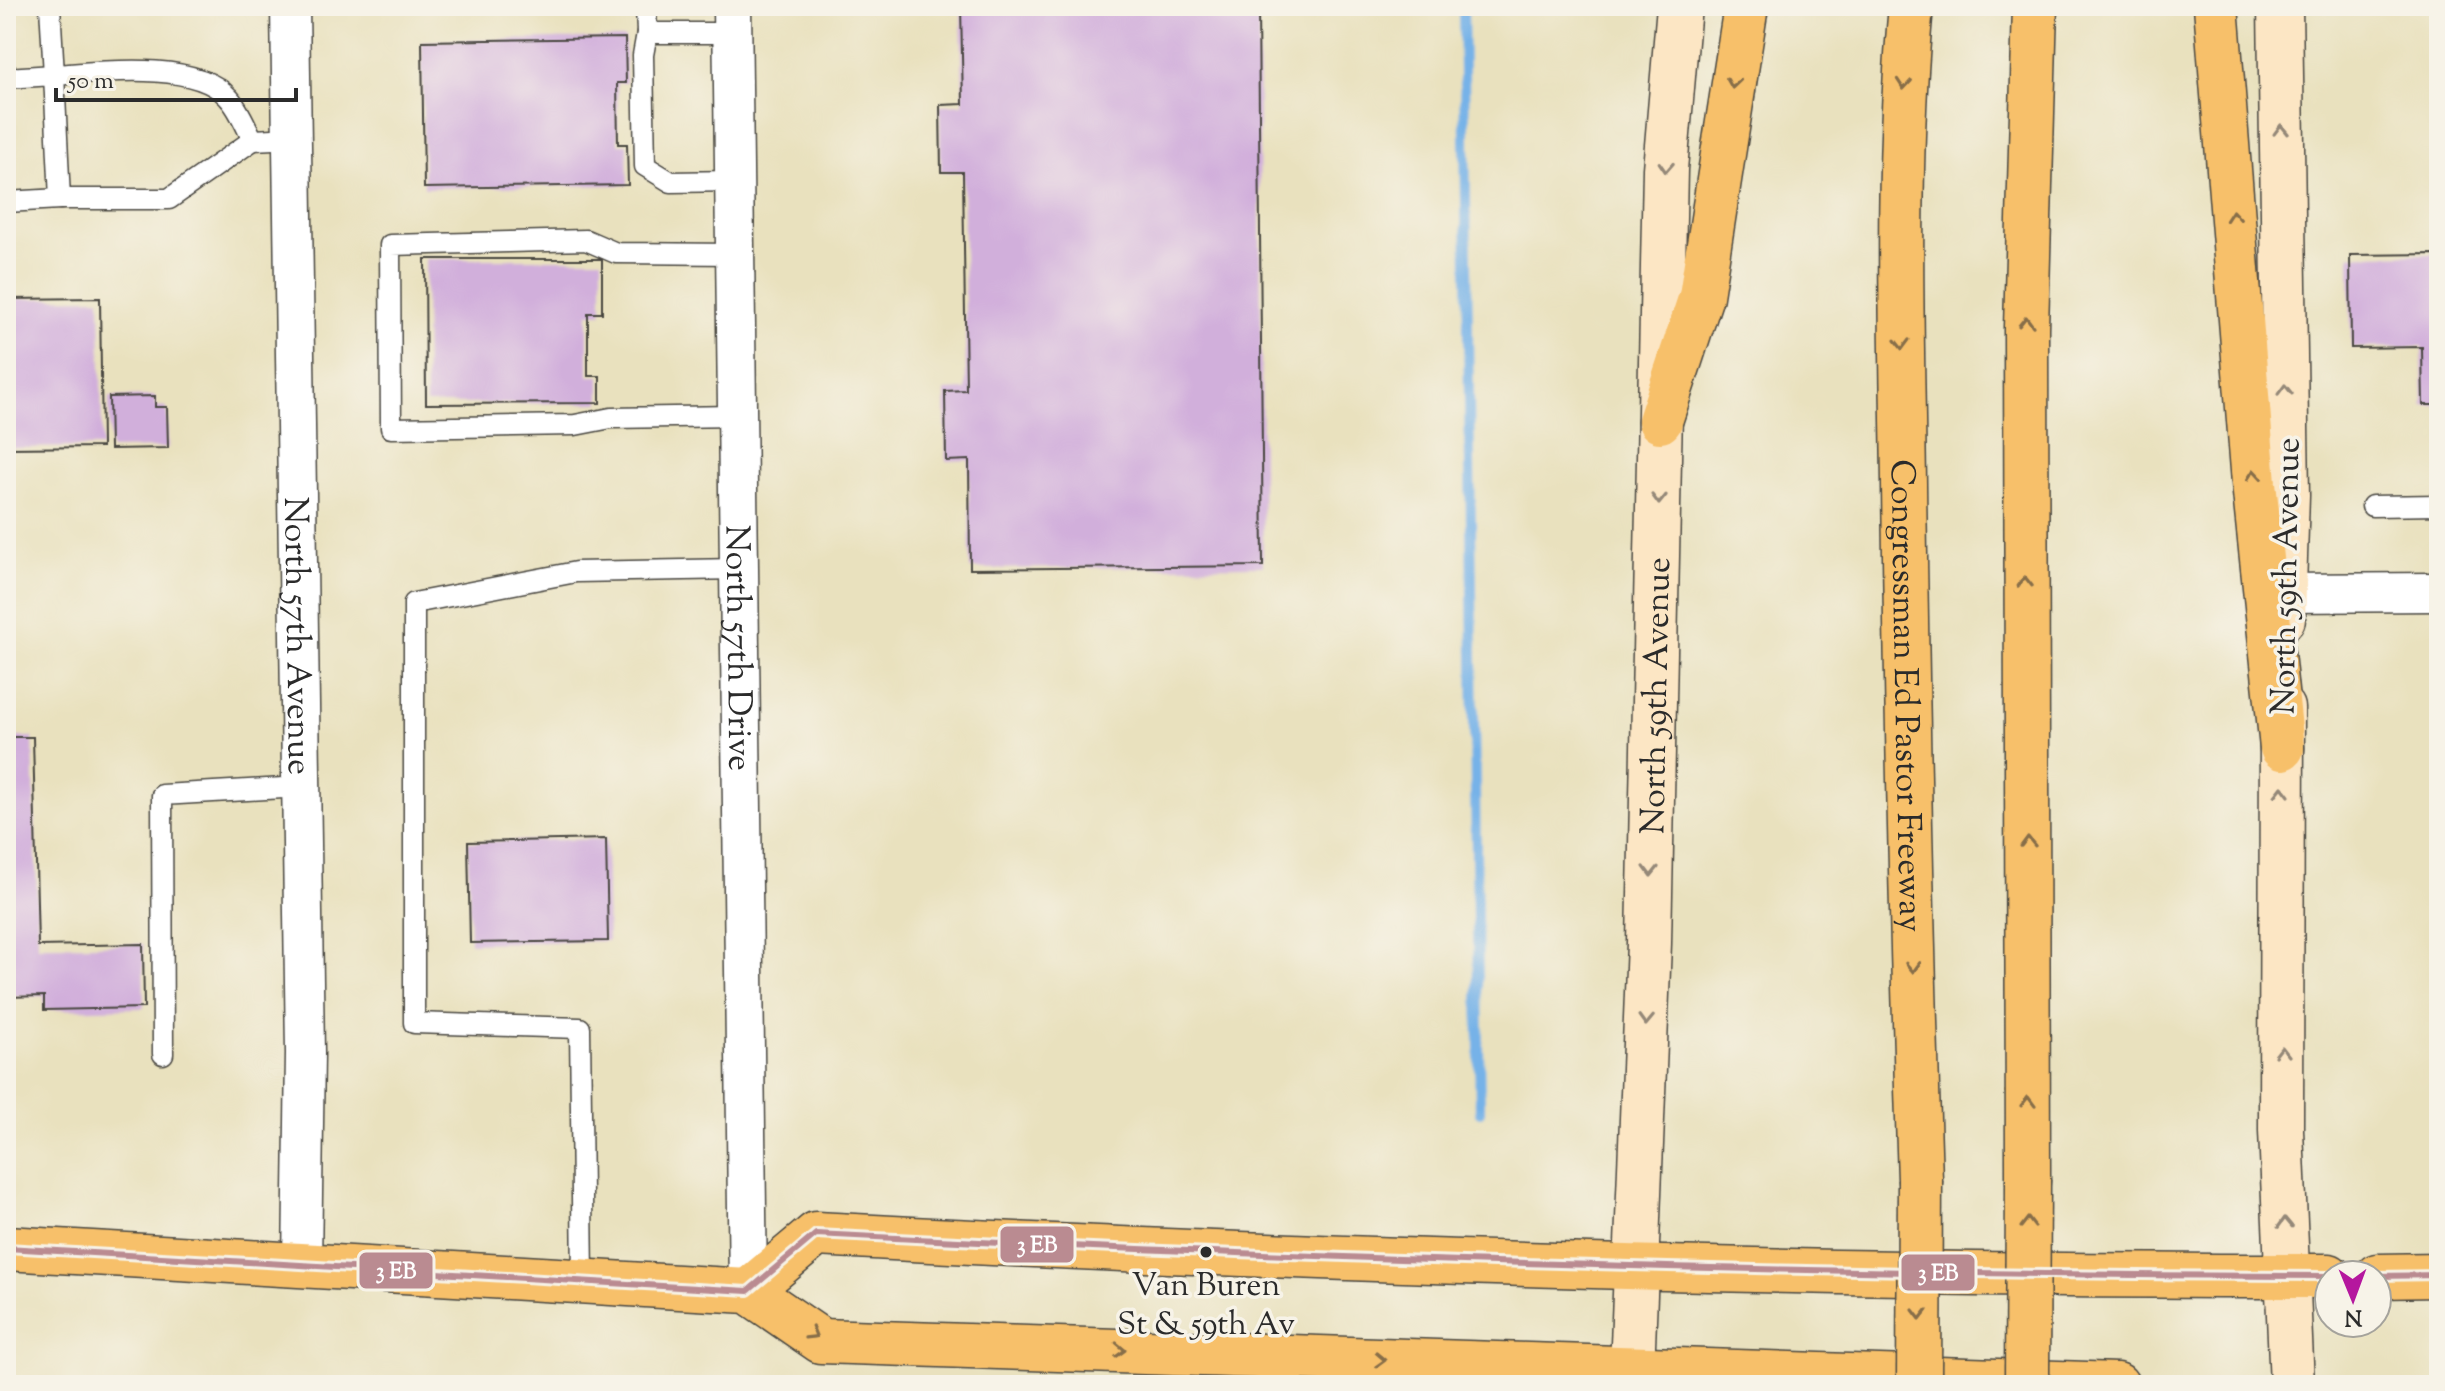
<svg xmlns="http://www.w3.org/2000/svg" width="2445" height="1391" font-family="'Sorts Mill Goudy',serif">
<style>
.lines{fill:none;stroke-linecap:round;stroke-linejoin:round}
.stream{stroke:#76b2e8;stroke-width:10}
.building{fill:#d1afdb}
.service-casing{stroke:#484641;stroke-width:23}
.minor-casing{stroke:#484641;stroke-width:41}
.secondary-casing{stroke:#484641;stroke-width:47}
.primary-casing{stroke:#484641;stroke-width:47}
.motorway-casing{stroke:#484641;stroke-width:47}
.service{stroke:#fff;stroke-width:20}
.minor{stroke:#fff;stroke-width:38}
.secondary{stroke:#fce6c4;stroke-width:44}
.primary{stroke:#f7c06b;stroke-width:44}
.motorway{stroke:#f7c06b;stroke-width:44}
.motorway-bridge-casing{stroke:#484641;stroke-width:47;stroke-linecap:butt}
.motorway-bridge{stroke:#f7c06b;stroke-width:44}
.bus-1-casing{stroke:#f7f3e8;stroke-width:12}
.bus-1{stroke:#ba8b91;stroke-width:6}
.oneway{stroke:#876e48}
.oneway2{stroke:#948878}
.bus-dot{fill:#2b2b2b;stroke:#f7f3e8;stroke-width:3}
.labels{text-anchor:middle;stroke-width:7;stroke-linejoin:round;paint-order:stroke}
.bus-label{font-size:32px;fill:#2b2b2b;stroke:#f7f3e8}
.street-label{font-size:34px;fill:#2b2b2b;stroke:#f7f3e8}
.line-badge{stroke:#f7f3e8;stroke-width:3}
.badge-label{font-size:22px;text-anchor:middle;font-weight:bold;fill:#fff}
</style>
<rect width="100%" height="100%" fill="#f7f3e8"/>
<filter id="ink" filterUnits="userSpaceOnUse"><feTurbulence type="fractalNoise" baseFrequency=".0125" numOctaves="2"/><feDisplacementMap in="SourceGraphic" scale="16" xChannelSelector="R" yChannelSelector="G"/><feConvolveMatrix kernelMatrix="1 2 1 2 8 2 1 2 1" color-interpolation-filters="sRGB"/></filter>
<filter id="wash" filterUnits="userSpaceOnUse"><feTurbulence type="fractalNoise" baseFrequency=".006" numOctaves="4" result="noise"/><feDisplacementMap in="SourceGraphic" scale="32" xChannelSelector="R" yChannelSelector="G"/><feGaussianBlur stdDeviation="1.8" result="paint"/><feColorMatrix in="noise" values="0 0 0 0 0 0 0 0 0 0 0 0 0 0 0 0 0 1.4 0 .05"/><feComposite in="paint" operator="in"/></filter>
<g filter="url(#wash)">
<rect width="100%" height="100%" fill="#e9e1be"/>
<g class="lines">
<polyline class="stream" points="1463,6 1480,1112"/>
</g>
<g id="blocks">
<g class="building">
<polygon points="961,6 1258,6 1263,566 970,569 969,460 946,461 945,391 966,390 963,172 941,172 940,105 963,104"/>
<polygon points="625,38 626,83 617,83 618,144 627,144 628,185 424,188 422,41"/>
<polygon points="2439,254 2439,405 2423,405 2422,347 2351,348 2350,255"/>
<polygon points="425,259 602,259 602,313 588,313 588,376 600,376 600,403 426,404"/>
<polygon points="100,298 102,447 6,448 6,299"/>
<polygon points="155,396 155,407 167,407 168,448 110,449 109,397"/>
<polygon points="6,737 33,737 38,946 143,944 144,1008 44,1010 44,996 6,997"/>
<polygon points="606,839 608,941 470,943 468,842"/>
</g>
</g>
</g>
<g filter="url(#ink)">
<use href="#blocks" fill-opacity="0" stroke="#484641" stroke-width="2"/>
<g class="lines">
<g class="service-casing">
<g id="service">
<path d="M50,6L54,75C99,72 196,60 228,97C239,108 246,127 253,140L294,138"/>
<polyline points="646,6 647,33"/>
<polyline points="732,33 647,33 643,55 645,166 671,182 734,181"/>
<polyline points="6,78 54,75 60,199 169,199 253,140"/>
<polyline points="6,202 60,199"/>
<polyline points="735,254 616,253 586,240 390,245 391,428 575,425 611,418 736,416"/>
<polyline points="2372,506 2439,505"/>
<polyline points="163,1054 162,795 301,787"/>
<polyline points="583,1280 580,1028 414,1023 414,603 576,572 738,569"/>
</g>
</g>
<g class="minor-casing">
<g id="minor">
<path id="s1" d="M290,6L305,1053L302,1264"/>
<path id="s2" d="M732,6L748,1291"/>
<polyline points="2283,593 2439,592"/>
</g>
</g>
<g class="secondary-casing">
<g id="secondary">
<polyline points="2280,6 2287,495 2283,619"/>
<polyline points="2282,708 2281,1130 2292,1385"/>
<path id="s3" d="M1635,1385L1632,1370L1649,943L1665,169L1679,6"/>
</g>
</g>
<g class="primary-casing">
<g id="primary">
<polyline points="6,1248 748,1291 821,1341 2117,1385"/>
<polyline points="2377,1276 2439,1275"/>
<path d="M748,1291L816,1234C1319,1261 1825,1277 2329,1276"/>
</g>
</g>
<g class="motorway-casing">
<g id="motorway">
<path id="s4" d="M1911,6C1896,165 1902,325 1904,484C1907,716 1912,948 1920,1180"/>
<polyline points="2216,6 2254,483 2282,748"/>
<polyline points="1660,421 1701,296 1746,6"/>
<polyline points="2028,1180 2026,328 2035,6"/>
</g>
</g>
<use href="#service" class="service"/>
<use href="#minor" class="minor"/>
<use href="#secondary" class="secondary"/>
<use href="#primary" class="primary"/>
<use href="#motorway" class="motorway"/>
<g class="motorway-bridge-casing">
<g id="motorway-bridge">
<polyline points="1919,1385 1920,1180"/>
<polyline points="2027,1385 2028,1180"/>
</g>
</g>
<use href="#motorway-bridge" class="motorway-bridge"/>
<g class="bus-1-casing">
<g id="bus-1">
<path d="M6,1248L748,1291L816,1234C1320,1260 1824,1275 2329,1276"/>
<polyline points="2377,1276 2439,1275"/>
</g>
</g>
<use href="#bus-1" class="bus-1"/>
</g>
<defs><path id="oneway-chevron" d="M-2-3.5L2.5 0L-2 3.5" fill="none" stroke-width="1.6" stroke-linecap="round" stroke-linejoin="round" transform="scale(2)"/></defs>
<g class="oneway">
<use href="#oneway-chevron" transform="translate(1733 83) rotate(98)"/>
<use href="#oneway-chevron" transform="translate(1904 84) rotate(95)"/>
<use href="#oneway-chevron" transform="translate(2233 216) rotate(-95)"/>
<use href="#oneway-chevron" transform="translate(2026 322) rotate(-89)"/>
<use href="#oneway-chevron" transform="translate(1902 344) rotate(89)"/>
<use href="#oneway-chevron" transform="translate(2254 475) rotate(-95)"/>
<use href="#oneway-chevron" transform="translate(2025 582) rotate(-91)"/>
<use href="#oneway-chevron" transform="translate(2028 842) rotate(-91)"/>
<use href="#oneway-chevron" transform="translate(1913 967) rotate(88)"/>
<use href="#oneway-chevron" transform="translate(2028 1102) rotate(-89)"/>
<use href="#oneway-chevron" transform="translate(2028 1223) rotate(-90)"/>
<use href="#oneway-chevron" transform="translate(1920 1314) rotate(90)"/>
<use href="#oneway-chevron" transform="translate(812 1334) rotate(31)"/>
<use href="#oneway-chevron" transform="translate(1120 1350) rotate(2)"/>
<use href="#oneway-chevron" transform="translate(1380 1360) rotate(2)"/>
</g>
<g class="oneway2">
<use href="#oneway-chevron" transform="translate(2281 130) rotate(-91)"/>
<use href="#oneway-chevron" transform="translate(1666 167) rotate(93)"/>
<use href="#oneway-chevron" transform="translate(2285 390) rotate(-91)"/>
<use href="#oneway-chevron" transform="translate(1659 499) rotate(91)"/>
<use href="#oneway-chevron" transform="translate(2282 792) rotate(-90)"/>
<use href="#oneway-chevron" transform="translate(1651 871) rotate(91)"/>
<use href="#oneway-chevron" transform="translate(1646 1020) rotate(92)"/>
<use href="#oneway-chevron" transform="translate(2282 1052) rotate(-90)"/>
<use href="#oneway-chevron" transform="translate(2285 1223) rotate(-92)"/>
</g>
</g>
<circle class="bus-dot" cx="1206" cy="1252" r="7"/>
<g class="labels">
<g class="bus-label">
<text x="1206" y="1295">Van Buren<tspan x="1206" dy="39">St &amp; 59th Av</tspan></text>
</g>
<g class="street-label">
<text transform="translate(2284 576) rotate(-89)" y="12">North 59th Avenue</text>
<text dy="12" stroke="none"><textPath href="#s1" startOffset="630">North 57th Avenue</textPath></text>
<text dy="12" stroke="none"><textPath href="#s2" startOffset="642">North 57th Drive</textPath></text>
<text dy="12" stroke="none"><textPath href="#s3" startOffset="690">North 59th Avenue</textPath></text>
<text dy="12" stroke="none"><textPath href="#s4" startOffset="690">Congressman Ed Pastor Freeway</textPath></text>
</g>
</g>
<g class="line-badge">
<rect x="999" y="1225" width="76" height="39" rx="8" fill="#ba8b91"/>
<rect x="358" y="1251" width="76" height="39" rx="8" fill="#ba8b91"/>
<rect x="1900" y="1253" width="76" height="39" rx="8" fill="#ba8b91"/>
</g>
<g class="badge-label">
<text x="1037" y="1252">3 EB</text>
<text x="396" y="1278">3 EB</text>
<text x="1938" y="1280">3 EB</text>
</g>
<rect width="2445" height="1391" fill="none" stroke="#f7f3e8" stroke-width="32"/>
<g transform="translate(2353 1299) rotate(179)"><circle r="38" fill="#f7f3e8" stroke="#a5a39c" stroke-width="2"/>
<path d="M0-6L14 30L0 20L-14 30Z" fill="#b5179e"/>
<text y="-12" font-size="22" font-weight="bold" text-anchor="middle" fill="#2b2b2b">N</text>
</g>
<path d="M56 88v12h240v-12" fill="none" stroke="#2b2b2b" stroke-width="4"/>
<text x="68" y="88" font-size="24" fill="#2b2b2b" stroke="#f7f3e8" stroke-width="6" paint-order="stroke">50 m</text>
</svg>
